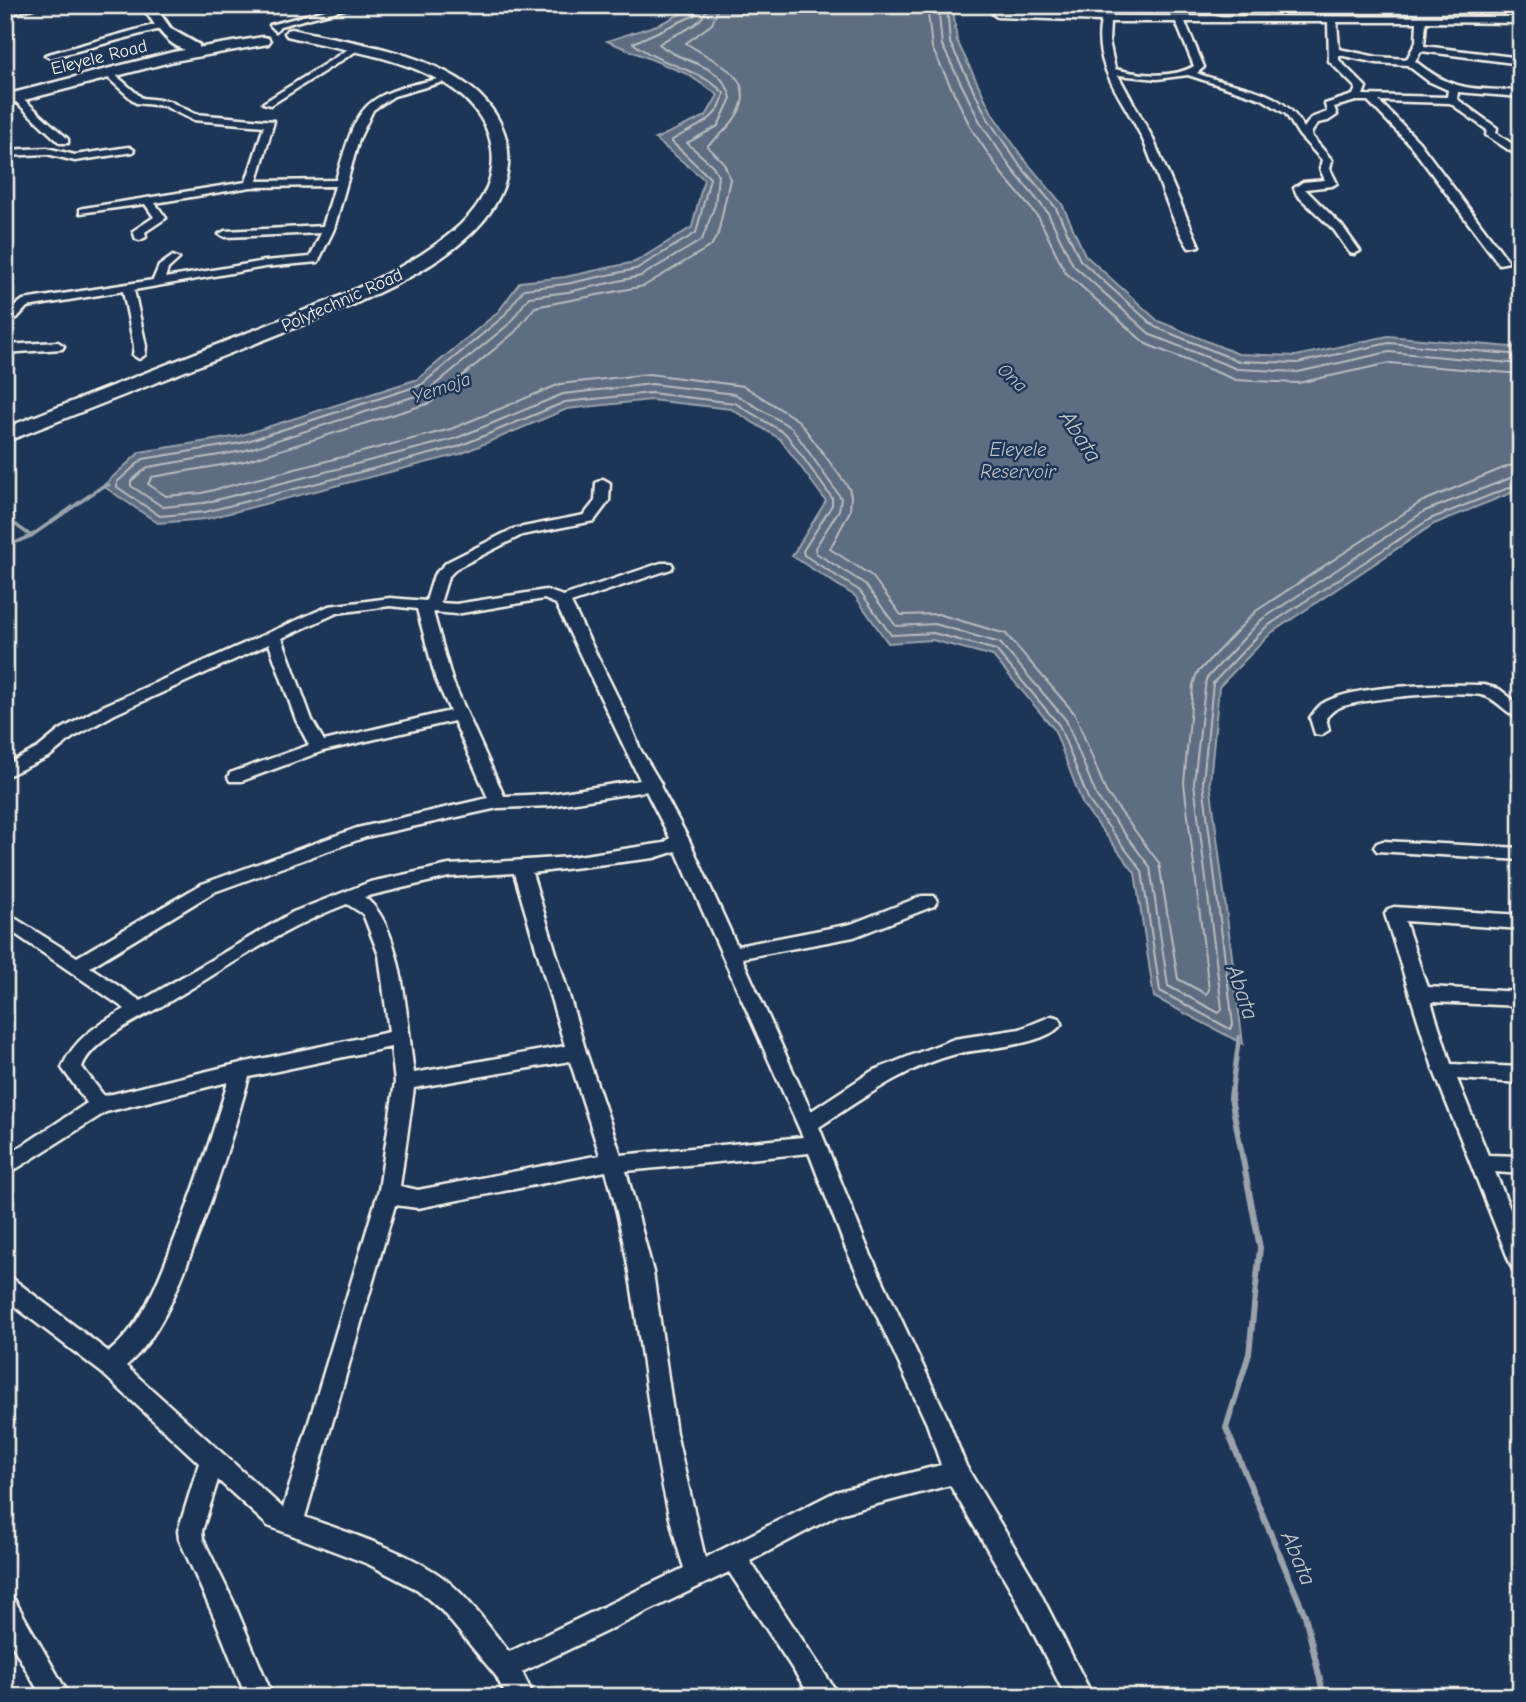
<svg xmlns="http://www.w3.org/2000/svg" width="1526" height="1702" font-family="'Comic Neue',sans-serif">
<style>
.water{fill:#5e6d82;stroke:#9aa2ab;stroke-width:2}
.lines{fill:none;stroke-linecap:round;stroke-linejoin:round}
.shore{stroke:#b8bcbf;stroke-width:2}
.stream-far2{stroke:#9aa2ab;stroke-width:3.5}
.stream-far1{stroke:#9aa2ab;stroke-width:4.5}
.stream{stroke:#9aa2ab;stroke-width:6}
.minor-casing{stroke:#f4f1e8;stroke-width:5}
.secondary-casing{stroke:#f4f1e8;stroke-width:6}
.primary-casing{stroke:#f4f1e8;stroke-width:5}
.minor{fill:#1d3557;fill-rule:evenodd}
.secondary{fill:#1d3557;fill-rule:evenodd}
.primary{fill:#1d3557;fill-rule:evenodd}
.labels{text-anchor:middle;stroke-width:5;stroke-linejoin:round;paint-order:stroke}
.far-street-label{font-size:18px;fill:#f4f1e8;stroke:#1d3557}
.far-water-label{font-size:19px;font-style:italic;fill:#c0c3c4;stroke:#1d3557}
.water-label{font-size:23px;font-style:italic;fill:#c0c3c4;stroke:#1d3557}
</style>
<rect width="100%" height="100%" fill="#1d3557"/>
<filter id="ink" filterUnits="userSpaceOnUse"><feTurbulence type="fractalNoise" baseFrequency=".0143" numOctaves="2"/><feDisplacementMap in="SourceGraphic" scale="14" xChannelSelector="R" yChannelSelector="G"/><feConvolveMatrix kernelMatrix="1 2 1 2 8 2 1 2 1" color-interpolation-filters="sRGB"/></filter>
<g filter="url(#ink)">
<polygon class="water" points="698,5 957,5 953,9 957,41 993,115 1023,158 1062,204 1085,255 1158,321 1238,354 1296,356 1388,336 1521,348 1521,489 1434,524 1271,633 1219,687 1210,782 1243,1044 1154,997 1135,873 1083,805 1054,729 993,656 932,640 888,643 855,596 792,556 826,501 780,439 731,409 651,400 567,409 460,454 206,519 158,523 103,486 140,452 239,436 418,379 498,312 520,282 565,277 635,262 692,227 704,179 655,139 706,116 718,95 687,74 607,41 660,24"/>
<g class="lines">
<g class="shore">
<path d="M699,5L695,15L633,43C661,66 698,67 724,93C719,123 693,126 671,141L710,178L696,233L636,269L566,284L524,289L503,317L421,385L241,443L143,459L117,482V487L160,516L205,512L457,447L565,402L651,393L735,403L786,434L832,498V505L803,551L804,555L860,591L891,635L933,633L996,650L1059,725L1089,801L1142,871L1160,991L1230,1029L1233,1025L1203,782L1213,683L1266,627L1430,519L1521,483"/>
<path d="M708,5C702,29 677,31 659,44C682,65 722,61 731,98L718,126L687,143L713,166L718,175L715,205L702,240L641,276L568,292L529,297L509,324L425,393L243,451L148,467L131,481V486L163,507L204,503L454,439L563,394L652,384L735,394L792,428L841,498L839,510L815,548L816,553L865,584L896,626L935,624L1000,643L1066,720L1097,797L1150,867L1168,986L1219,1013L1222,1009L1194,783L1206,679L1261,620L1425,511L1521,474"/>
<path d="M719,5L712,24L686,43C701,53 720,62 733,74C759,100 728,130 707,146L724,163L730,179L718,234L711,246L644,286L535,307L515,332L430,403L245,461L152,477L148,484L166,496L202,493L451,429L560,384L649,374L744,386L799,421L849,488L851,496L850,511L830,549L872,576L901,615L938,614L1006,634L1075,714L1106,792L1159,863L1178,979L1206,994L1209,990L1184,783L1193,685L1197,673L1256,611L1421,502L1508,466L1521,464"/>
<polyline points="927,5 932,48 972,130 1002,174 1039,218 1065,272 1146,344 1236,380 1298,383 1390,363 1521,374"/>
<polyline points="938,5 942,45 981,124 1011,168 1048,213 1073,265 1151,335 1237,369 1298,372 1389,352 1521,364"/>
<polyline points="947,5 950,43 988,119 1018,163 1056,208 1080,260 1155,327 1238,361 1297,363 1389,343 1521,355"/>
</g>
<g class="stream-far2">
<polyline points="5,517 31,536"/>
<polyline points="5,547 31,536 103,486 109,485"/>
</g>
<polyline class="stream-far1" points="1232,1091 1239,1037"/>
<polyline class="stream" points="1232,1089 1231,1098 1260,1248 1249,1354 1226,1428 1305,1615 1324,1697"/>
<g class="minor-casing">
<g id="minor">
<polygon points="27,5 43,5 5,16 5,10"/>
<polygon points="344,5 360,5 280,26 276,31 270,25"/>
<path d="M994,12L1112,16L1521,17V23L1426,22L1424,46L1521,58V64L1421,51L1415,61C1454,93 1474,88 1521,91V97L1458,92L1457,99L1497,128L1496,133L1521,150V158L1486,135L1487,130L1450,103L1379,101L1419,142L1509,262L1499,264L1411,146L1368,101H1356L1334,107L1337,115L1328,121L1318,123L1311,133L1312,137L1332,160L1330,169L1337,183L1332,186L1305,189L1342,226L1360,251L1354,254L1350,253L1334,230L1297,195L1294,188L1303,182L1325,180L1320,169L1322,160L1299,135L1286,114L1262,99L1188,75L1157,79L1118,75L1152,137L1199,246L1189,248C1168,215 1159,176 1143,140C1126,102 1091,67 1101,21L997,17L993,14ZM1110,22H1176L1194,66C1173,79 1139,75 1115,69L1109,41ZM1185,22H1328L1329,61L1356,88L1353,95L1325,104L1327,112L1311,118L1304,128C1280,85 1238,90 1197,73L1204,67ZM1337,22H1417L1416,42L1407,59L1377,57L1339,49ZM1339,55L1377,63L1407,65L1428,81L1448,90L1447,97L1363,95L1366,87L1339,60Z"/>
<polygon points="161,23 164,24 164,28 50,58 45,55"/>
<polygon points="350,48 358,50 271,105 263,103"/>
<path d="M106,72H112L142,98L169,101L195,114L274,121L257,181L336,180C358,105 360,95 438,79L443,82L394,96L373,110L359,139L334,229L318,262L265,267L134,290L146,346L145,355L139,359L133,355L134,346L123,291L27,307L17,318L5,323V314L23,300L153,280L159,266L173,256L179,259L168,269L165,278L265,261L310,257L321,233L225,237L219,234L225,231L323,226L335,186L251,187L155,203L166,218L145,232L146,237L140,240L136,239L133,231L154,217L145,204L80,213V209L84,208L246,182L264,126L193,120L164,106L136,103L106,76Z"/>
<polygon points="13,95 19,95 68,139 68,143 60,143 13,99"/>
<polygon points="129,147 134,150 133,152 75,161 47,154 5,156 5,150 47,148 75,155"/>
<polygon points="58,342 64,346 62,349 5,353 5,345"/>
<path d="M603,479L610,483L609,501L594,521L522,535L457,568L448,577L440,603L456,604L546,590L563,596L661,563H671L673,566L671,569L571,603L625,712L640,749L661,784L660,786L689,840L737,946L851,924L922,896H934L937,901L934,906L854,937L742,958L811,1111L872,1071L925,1050L954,1039L1020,1029L1052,1016L1059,1018L1062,1023C1049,1046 980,1048 956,1054C905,1067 862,1099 819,1127L868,1249L946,1415L966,1466L1031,1575L1093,1697H1066L1013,1593L950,1485L839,1514L750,1561L840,1697H811L729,1572L522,1672L534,1697H507L496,1676L442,1611L418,1590L368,1564L268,1526L218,1480L202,1531L203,1539L234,1603L273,1697H246L215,1619L179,1539L178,1531L199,1463L102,1373L5,1299V1277L13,1279L109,1352C143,1324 158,1281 174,1241C195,1189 212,1136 228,1082L106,1112L5,1176V1157L87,1103L62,1068C73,1039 99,1024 125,1009L5,927V912L77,957L202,884L357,828L488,798L454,721L323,751L242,781H230L228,777L230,773L309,745L296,720L269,644L115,714L72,738L50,756L5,777V765L38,748L60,730L103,706L329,606L390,598L426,601L434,575L447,562L513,529L584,515L595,501L596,483ZM544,599L556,604L640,780L550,794L504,796L452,680L433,612L456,614ZM390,606L417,609L436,680L450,711L324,741L312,720L282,638L337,613ZM646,791L670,838L664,843L571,857L449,865L370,882L293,912L141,1001L90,967L214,892L366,837L498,808L550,806ZM676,851L803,1137L621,1155L586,1052L532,873L654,858ZM514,873L565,1046L414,1073C407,1027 404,924 364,897L449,877ZM347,904L363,914L379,955L389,1032L241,1063L104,1096L82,1067C92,1038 147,1016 172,1000C229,966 285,927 347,904ZM391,1047L395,1082L379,1190L283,1508L126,1366C161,1336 178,1288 194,1246C216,1190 233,1134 249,1077ZM570,1061L600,1155L418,1190L400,1186L414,1088ZM809,1153L846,1249L927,1424L941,1465L835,1492L705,1558L676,1433L653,1272L626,1171ZM606,1171C645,1301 642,1439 684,1568L509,1652C487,1625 465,1591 435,1572C396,1547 348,1533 305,1517L395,1205L418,1208Z"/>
<path d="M1484,685L1499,689L1521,706V719C1507,715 1498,700 1485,696C1462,689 1361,698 1338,708C1333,710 1330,714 1326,718L1329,730L1321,735L1315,734L1310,718C1314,712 1318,705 1325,702C1359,684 1444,684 1484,685Z"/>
<polygon points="1383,841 1521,848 1521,860 1377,851 1374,847 1377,843"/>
<polygon points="1394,907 1521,915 1521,929 1405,921 1427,987 1521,992 1521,1006 1431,1002 1451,1064 1521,1067 1521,1083 1457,1079 1488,1155 1521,1156 1521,1174 1495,1172 1521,1236 1521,1272 1513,1270 1510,1263 1434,1071 1385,914 1388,909"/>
<polygon points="5,1595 14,1599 70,1697 42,1697 5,1633"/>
</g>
</g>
<g class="secondary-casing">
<path id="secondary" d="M142,5H154L171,29L199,45V51C172,55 154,24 142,5Z"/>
</g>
<g class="primary-casing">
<g id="primary">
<path d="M292,29C343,41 399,47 446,72C516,107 530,176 473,232C438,266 393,286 350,306L5,442V428L336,298C380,278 424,258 460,225C514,175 498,110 435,78C389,54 336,49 287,36L285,33L287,30Z"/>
<polygon points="263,37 268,38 270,41 268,44 174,61 5,105 5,95 173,52"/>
</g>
</g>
<use href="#minor" class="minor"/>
<use href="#secondary" class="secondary"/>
<use href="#primary" class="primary"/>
</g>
</g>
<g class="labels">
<g class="far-street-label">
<text transform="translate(99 57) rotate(-14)" y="6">Eleyele Road</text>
<text transform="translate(342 300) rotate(-24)" y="6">Polytechnic Road</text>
</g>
<g class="far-water-label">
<text transform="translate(1013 377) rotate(43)" y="7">Ona</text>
<text transform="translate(441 387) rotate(-19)" y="7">Yemoja</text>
<text x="1018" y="456">Eleyele<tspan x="1018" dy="22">Reservoir</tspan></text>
</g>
<g class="water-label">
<text transform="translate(1081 436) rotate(57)" y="8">Abata</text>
<text transform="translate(1243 992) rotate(71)" y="8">Abata</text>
<text transform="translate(1299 1558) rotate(67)" y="8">Abata</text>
</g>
</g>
<rect width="1526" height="1702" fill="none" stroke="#1d3557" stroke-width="28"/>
<rect x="14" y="14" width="1498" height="1674" fill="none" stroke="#f4f1e8" stroke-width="2.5" filter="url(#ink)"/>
</svg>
